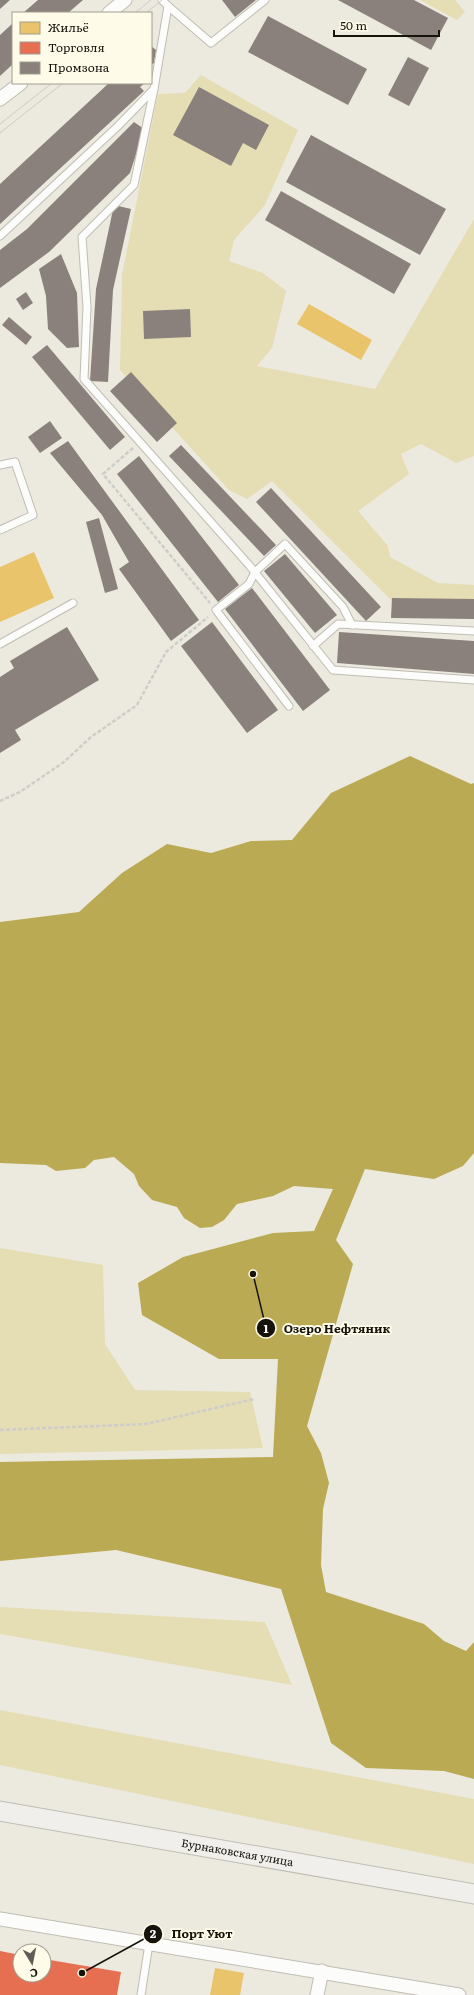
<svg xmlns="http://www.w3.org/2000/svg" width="474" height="1995" font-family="Literata,serif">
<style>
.green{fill:#e5ddb4}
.water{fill:#baaa53}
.homes{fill:#e9c46a}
.shops{fill:#e76f51}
.industry{fill:#8a817c}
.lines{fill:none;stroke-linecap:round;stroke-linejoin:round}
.service-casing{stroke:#bfbdb4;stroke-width:9}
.minor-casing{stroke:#bfbdb4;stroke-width:15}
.secondary-casing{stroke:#bfbdb4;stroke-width:21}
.path{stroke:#cecdca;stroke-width:2.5;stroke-dasharray:4 2;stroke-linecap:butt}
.service{stroke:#fcfcfa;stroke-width:7}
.minor{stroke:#fcfcfa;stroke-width:13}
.secondary{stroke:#f0efeb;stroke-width:19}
.tram{stroke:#cccbc7;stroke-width:1}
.labels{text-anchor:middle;stroke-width:4;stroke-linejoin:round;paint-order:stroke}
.street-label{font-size:11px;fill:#15130b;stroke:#fffbe9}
.leader{fill:none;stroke:#15130b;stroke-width:1.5}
.callout-dot{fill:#15130b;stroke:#fffbe9;stroke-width:1.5}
.mark-label{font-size:12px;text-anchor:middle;font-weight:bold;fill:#fff}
.callout-label{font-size:12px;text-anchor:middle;font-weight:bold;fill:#15130b;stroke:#fffbe9;stroke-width:4;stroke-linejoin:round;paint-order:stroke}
</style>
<rect width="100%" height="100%" fill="#eceade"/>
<g class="green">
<polygon points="420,0 455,0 465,12 457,20"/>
<polygon points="201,75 298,130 265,205 234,240 229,261 263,273 286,291 272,348 257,366 375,389 474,219 474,456 456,463 421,444 401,454 409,474 358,511 388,546 390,557 438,583 474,585 474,610 399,608 272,481 247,499 229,490 120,370 122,275 158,94 185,93"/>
<polygon points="0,1248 103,1265 105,1344 135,1390 250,1392 263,1448 0,1454"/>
<polygon points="0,1607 265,1622 292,1685 0,1634"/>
<polygon points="0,1710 474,1799 474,1864 0,1765"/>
</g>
<polygon class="water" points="410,756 471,784 474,783 474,1153 463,1166 434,1179 365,1169 336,1240 353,1264 307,1426 321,1453 329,1483 323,1509 321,1565 326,1592 424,1624 444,1641 466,1651 474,1642 474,1779 444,1771 366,1768 331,1743 281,1589 116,1550 0,1561 0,1462 273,1457 278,1359 219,1359 142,1315 138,1283 183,1257 273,1233 314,1231 333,1189 294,1186 273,1196 237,1204 224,1220 212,1227 200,1228 184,1218 177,1207 152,1200 139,1186 134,1174 114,1157 94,1160 85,1168 56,1171 46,1165 0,1163 0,922 79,912 122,873 167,844 211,853 251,841 292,840 331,793"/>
<g class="homes">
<polygon points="309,304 372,340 361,360 297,324"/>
<polygon points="34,552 54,598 0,622 0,567"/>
<polygon points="215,1968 244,1973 240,1995 210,1995"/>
</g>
<polygon class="shops" points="0,1951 20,1955 20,1975 44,1975 44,1959 121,1972 117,1995 0,1995"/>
<g class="industry">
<polygon points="0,0 10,0 0,9"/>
<polygon points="38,0 83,0 68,13 23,13"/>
<polygon points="222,0 256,0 235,17"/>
<polygon points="338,0 414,0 448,18 431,50"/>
<polygon points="268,16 367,69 348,105 248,52"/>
<polygon points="13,23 13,64 0,76 0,35"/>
<polygon points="151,46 156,50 154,63 151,65"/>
<polygon points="408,57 429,68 409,106 388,95"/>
<polygon points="109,83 145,83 140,87 144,91 0,224 0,184"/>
<polygon points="199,87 269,125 256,150 243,143 231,166 173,135"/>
<polygon points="134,122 144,129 130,173 49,252 0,288 0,250 27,229"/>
<polygon points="311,135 446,209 420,255 286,182"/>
<polygon points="281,191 411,264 394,294 265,220"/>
<polygon points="114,205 131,209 113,290 108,382 90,381 96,289"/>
<polygon points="61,254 77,293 79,347 67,348 48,329 46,296 39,269"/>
<polygon points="26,292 33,303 23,310 16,299"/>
<polygon points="190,309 191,337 144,339 143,311"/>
<polygon points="9,317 32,337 26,345 2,325"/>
<polygon points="47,345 125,437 110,450 32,357"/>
<polygon points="131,372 177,423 157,442 110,391"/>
<polygon points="50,421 62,438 40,453 28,437"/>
<polygon points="68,441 199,620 171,641 119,569 129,562 102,515 50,453"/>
<polygon points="181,445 276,545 264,556 169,456"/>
<polygon points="139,456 239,585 218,602 117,474"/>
<polygon points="271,488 381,607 366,621 256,502"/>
<polygon points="99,518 118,589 105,593 86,522"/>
<polygon points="285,554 337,615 315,633 264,571"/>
<polygon points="252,588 330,690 303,711 225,609"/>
<polygon points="392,598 474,599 474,619 391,618"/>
<polygon points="212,622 278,710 247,733 181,646"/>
<polygon points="67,627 99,680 15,730 21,740 0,753 0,677 14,668 10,661"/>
<polygon points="339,632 474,641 474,674 337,663"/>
</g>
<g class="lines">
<g class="service-casing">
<g id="service">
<polyline points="168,6 211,43 265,0"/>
<polyline points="154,89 134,185 82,237 87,307 84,379 249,565 333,670 474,680"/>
<polyline points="0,236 118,126 154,89 168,6 162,0"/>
<polyline points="0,465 15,462 33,515 0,530"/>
<polyline points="0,644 73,603"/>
<polyline points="313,646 338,624 474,631"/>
<polyline points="289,706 216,610 249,584 255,572 285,544 343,607 352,625"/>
<polyline points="141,1995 149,1944"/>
</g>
</g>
<g class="minor-casing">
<g id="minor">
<polyline points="109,13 125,0"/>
<polyline points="0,99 21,83"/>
<polyline points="0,1919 459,1995"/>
<polyline points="317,1995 322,1971"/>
</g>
</g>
<g class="secondary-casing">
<g id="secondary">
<path id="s1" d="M0,1811L474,1894"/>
</g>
</g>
<g class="path">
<polyline points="133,448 103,474 210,603"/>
<polyline points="0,801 20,792 64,762 91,737 137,705 166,652 208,617"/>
<polyline points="0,1430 146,1424 254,1399"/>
</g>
<use href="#service" class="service"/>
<use href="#minor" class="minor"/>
<use href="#secondary" class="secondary"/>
<g class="tram">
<polyline points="135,13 151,0"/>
<polyline points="146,13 162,0"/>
<polyline points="0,124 52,83"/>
<polyline points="0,133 63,83"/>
</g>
</g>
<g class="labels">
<g class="street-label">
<text dy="4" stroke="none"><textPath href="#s1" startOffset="241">Бурнаковская улица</textPath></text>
</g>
</g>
<path class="leader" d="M253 1274L266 1328M82 1973L153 1934"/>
<g class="callout-dot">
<circle cx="253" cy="1274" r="4"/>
<circle cx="82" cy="1973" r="4"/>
<circle cx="266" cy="1328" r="10"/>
<circle cx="153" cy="1934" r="10"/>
</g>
<g class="mark-label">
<text x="266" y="1333">1</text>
<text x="153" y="1938">2</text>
</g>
<g class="callout-label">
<text x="337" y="1333">Озеро Нефтяник</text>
<text x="202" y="1938">Порт Уют</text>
</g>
<rect x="12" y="12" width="140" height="72" fill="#fffbe9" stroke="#a19e90"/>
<rect x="20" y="22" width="20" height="12" fill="#e9c46a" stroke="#a19e90"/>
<text x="48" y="32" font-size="12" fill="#15130b">Жильё</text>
<rect x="20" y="42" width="20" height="12" fill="#e76f51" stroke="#a19e90"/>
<text x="48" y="52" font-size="12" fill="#15130b">Торговля</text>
<rect x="20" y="62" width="20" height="12" fill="#8a817c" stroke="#a19e90"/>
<text x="48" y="72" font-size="12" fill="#15130b">Промзона</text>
<g transform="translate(32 1963) rotate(170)"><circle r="19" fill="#fffbe9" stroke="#a19e90"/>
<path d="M0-3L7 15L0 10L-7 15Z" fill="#605e55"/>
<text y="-6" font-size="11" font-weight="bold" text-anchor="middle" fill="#15130b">С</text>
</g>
<path d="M334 30v6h105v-6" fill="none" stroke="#15130b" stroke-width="2"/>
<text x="340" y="30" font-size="12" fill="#15130b" stroke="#fffbe9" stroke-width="3" paint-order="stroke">50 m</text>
</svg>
